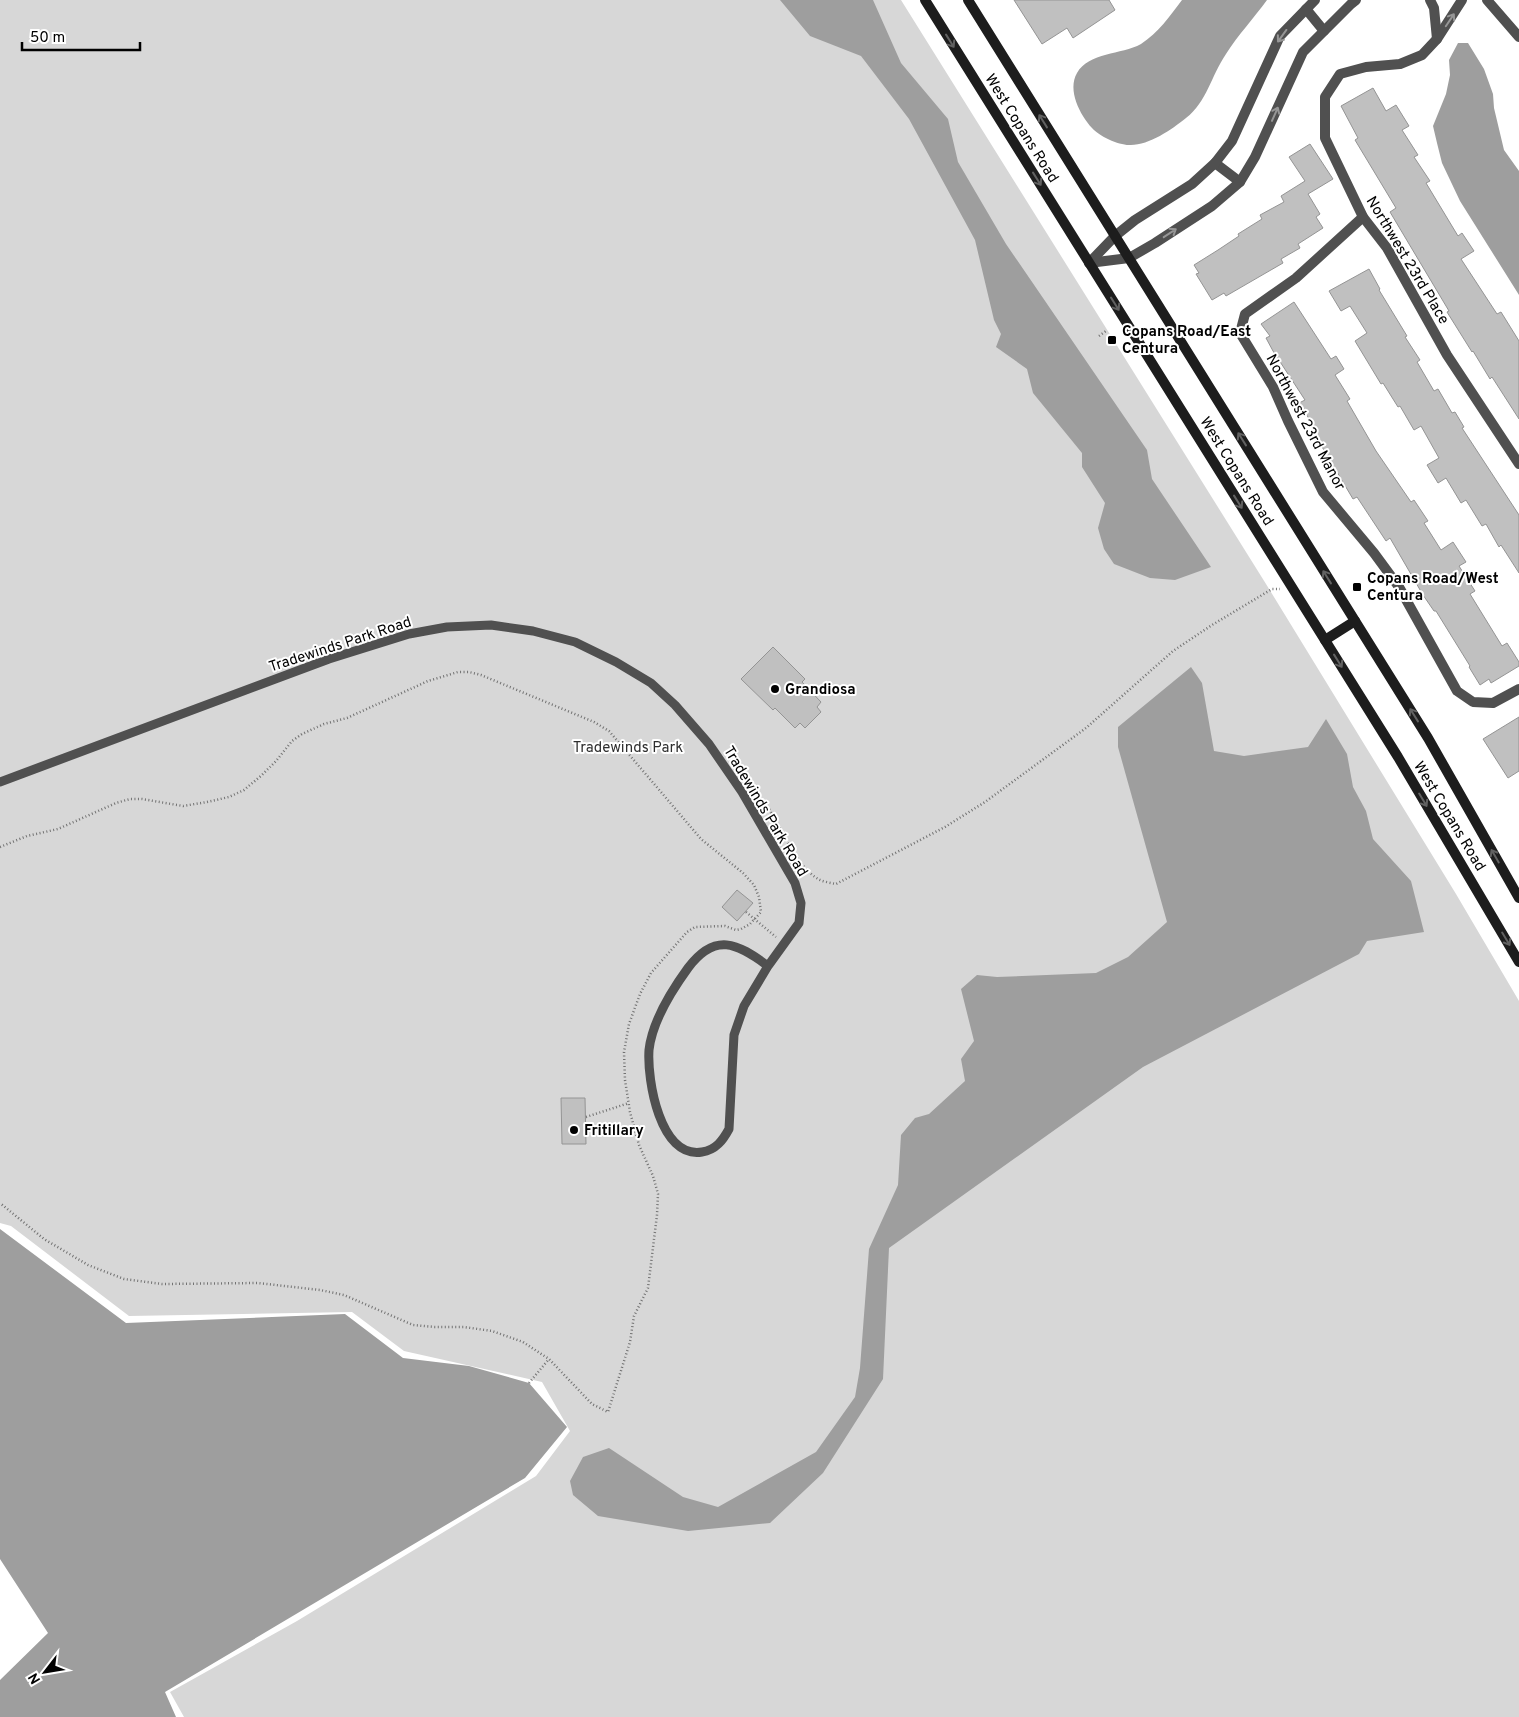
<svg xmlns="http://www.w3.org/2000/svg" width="1519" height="1717" font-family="Overpass,sans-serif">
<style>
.green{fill:#d7d7d7}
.water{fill:#9e9e9e}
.building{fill:#c0c0c0;stroke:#949494}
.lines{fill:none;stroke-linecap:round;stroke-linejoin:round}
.path{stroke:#727272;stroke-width:2.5;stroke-dasharray:1 2.5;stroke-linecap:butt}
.service{stroke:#505050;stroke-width:9}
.minor{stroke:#505050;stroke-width:10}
.secondary{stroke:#1d1d1d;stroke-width:10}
.oneway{stroke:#969696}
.oneway2{stroke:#616161}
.poi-dot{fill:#000;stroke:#fff;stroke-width:2}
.labels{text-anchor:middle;stroke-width:4;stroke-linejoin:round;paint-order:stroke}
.street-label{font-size:15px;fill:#000;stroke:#fff}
.poi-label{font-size:15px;font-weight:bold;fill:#000;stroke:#fff;text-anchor:start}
.park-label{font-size:15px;fill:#2e2e2e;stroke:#fff}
</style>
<rect width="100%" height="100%" fill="#fff"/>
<polygon class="green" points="0,0 901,0 1266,584 1456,894 1519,1001 1519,1717 184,1717 170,1692 297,1621 536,1476 570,1431 542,1382 404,1351 352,1312 129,1316 11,1226 0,1223"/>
<g class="water">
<polygon points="780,0 873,0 901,63 948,119 958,162 1006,244 1147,450 1152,479 1211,567 1175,580 1150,578 1114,564 1104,549 1098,528 1105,503 1082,467 1082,453 1033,393 1027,369 996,347 1001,334 994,320 975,240 909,119 861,56 810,36"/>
<path d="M1182,0H1267C1254,18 1238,35 1226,54C1211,76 1207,102 1186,118C1171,130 1148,146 1129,145C1118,145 1099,136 1092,128C1080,115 1067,90 1077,73C1089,52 1121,55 1141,44C1158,33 1170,16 1182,0Z"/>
<polygon points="1458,43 1468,43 1484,69 1493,94 1494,108 1504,150 1519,171 1519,295 1460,201 1442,163 1437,143 1433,126 1446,94 1450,75 1449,60"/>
<polygon points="1191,667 1202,683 1214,751 1244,756 1308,747 1326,719 1347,754 1353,787 1366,811 1373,839 1411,881 1424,932 1367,941 1359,954 1143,1067 889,1248 883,1379 823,1473 770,1523 688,1531 598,1516 573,1495 570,1481 583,1457 609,1448 683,1497 718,1507 816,1452 855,1397 860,1368 869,1249 898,1185 901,1135 915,1118 929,1114 965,1081 961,1059 974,1041 961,989 977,975 997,977 1096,973 1128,957 1167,922 1118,747 1118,727"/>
<polygon points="0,1229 126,1323 345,1314 403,1358 469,1366 529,1383 567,1427 525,1478 165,1692 176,1717 0,1717 0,1680 48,1633 0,1559"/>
</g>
<g class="building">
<polygon points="1014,0 1109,0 1115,10 1073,38 1067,28 1042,44"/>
<polygon points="1373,88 1386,111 1396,105 1409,126 1402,130 1418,155 1414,157 1430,181 1426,183 1458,236 1462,233 1474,251 1461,259 1497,314 1501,312 1519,341 1519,419 1492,377 1490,379 1473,351 1472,352 1447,312 1449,311 1390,212 1396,208 1355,140 1358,138 1341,106"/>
<polygon points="1310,144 1333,179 1308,194 1320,214 1316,217 1323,228 1298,244 1300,248 1281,259 1283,263 1226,296 1224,293 1212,300 1196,274 1199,273 1194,265 1218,250 1239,236 1238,234 1262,219 1260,215 1284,202 1281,196 1305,181 1289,157"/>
<polygon points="1369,269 1380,289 1379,290 1407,336 1405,337 1420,360 1417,362 1434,391 1438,389 1452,413 1455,412 1464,427 1462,428 1519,515 1519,573 1501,545 1499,547 1486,524 1482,526 1466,500 1461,503 1446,478 1438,483 1427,465 1439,458 1421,426 1414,430 1400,406 1398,407 1383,383 1381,384 1355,341 1367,333 1350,306 1341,311 1329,291"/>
<polygon points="1294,302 1331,359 1336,356 1344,369 1335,375 1350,399 1347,401 1376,451 1411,502 1414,500 1428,521 1424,523 1441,550 1453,542 1466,562 1459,566 1475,591 1470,594 1502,646 1507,643 1519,662 1519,666 1491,683 1489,679 1480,685 1469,667 1470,666 1436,611 1434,611 1423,595 1390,538 1386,541 1357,497 1353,499 1312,430 1315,428 1299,403 1305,400 1273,351 1266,338 1270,336 1261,324"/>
<polygon points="773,647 805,679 802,682 821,702 817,707 821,712 805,728 800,723 795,728 775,708 773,710 741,679"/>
<polygon points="1519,717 1519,771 1508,778 1483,739"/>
<polygon points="737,890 753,903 737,921 722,907"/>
<polygon points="561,1098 585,1098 586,1144 562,1144"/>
</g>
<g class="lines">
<g class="path">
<polyline points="1099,336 1106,331"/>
<path d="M766,810L769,809C782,830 797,868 820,880C825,882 831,883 836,884L945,827L985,802L1086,728L1173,651L1212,625L1272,589H1280"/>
<polyline points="0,847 27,836 58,829 116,803 130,799 142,799 183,806 207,802 229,797 244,790 262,775 276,761 292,741 302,734 324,724 347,718 428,681 458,672 469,672 481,675 594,722 609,731 701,839 743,873 754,885 759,897 761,912 750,924 741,929 736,930 725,926 695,927 687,932 651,973 640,994 629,1024 624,1052 625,1080 630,1112 639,1145 653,1176 658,1194 657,1215 648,1288 634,1316 630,1342 608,1412 592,1404 549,1359 523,1342 492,1331 464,1327 435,1327 413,1325 344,1295 320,1290 258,1283 162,1284 124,1279 88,1265 44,1239 0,1203"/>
<polyline points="746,912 776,937"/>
<polyline points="586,1117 629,1103"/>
<polyline points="529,1383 549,1359"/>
</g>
<path class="service" d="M0,782L329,659L409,634L447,627L491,625L533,631L575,642L616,662L651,683L675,705L709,744L742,792L795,883L801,903L799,923L768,966L744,1006L734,1035L729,1129C723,1140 716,1150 702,1152C660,1159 647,1080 649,1050C652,1023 672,990 688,968C715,932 737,943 768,966"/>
<g class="minor">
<polyline points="1430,0 1434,8 1437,39"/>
<polyline points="1462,0 1437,39 1422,55 1400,64 1366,67 1340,74 1325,97 1325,138 1363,217 1387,248 1447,355 1519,464"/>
<polyline points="1487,0 1519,37"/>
<polyline points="1306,9 1324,31"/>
<polyline points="1215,163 1240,182"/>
<polyline points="1363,217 1296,278 1245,314 1240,333 1273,387 1288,421 1323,492 1374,553 1399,587 1457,691 1473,702 1493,703 1519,689"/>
<polyline points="1089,263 1129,258 1155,243 1212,206 1240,182 1255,157 1303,52 1351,4 1356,0"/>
<polyline points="1089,263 1115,236 1135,220 1192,184 1215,163 1232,141 1280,36 1315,0"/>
</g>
<g class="secondary">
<polyline points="925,0 1398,757 1519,962"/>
<polyline points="968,0 1428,738 1519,898"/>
<polyline points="1325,640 1355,621"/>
</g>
</g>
<defs><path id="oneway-shaft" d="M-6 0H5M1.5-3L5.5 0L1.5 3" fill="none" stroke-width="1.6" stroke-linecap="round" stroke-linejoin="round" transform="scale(1.25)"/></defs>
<g class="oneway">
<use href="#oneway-shaft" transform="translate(1450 20) rotate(-56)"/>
<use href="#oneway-shaft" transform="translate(1282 36) rotate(126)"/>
<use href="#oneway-shaft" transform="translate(1275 114) rotate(-66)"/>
<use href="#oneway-shaft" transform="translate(1170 233) rotate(-33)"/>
</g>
<g class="oneway2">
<use href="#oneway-shaft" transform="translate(950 41) rotate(58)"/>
<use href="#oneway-shaft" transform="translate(1043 121) rotate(-122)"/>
<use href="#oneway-shaft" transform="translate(1037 179) rotate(58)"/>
<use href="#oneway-shaft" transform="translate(1115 304) rotate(58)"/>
<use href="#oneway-shaft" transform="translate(1242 439) rotate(-122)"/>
<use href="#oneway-shaft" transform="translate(1238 502) rotate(58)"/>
<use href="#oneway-shaft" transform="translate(1327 577) rotate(-122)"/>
<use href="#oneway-shaft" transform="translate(1338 661) rotate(58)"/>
<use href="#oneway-shaft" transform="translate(1414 715) rotate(-122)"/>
<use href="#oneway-shaft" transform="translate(1423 800) rotate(59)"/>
<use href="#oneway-shaft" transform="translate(1495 856) rotate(-120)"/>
<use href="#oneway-shaft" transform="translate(1506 939) rotate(59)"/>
</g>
<g class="poi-dot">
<rect x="1107" y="335" width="10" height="10" rx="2.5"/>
<rect x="1352" y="582" width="10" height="10" rx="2.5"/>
<circle cx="775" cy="689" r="5"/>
<circle cx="574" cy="1130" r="5"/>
</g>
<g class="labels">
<g class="street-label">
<text transform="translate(1022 128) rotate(58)" y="5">West Copans Road</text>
<text transform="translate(1408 260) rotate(59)" y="5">Northwest 23rd Place</text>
<text transform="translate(1306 422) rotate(62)" y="5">Northwest 23rd Manor</text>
<text transform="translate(1237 471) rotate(58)" y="5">West Copans Road</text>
<text transform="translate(340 644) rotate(-18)" y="5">Tradewinds Park Road</text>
<text transform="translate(766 811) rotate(59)" y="5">Tradewinds Park Road</text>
<text transform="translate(1450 816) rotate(59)" y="5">West Copans Road</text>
</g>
<g class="poi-label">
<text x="1122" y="336">Copans Road/East<tspan x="1122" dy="17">Centura</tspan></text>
<text x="1367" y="583">Copans Road/West<tspan x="1367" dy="17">Centura</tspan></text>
<text x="785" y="694">Grandiosa</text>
<text x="584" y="1135">Fritillary</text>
</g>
<g class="park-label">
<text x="628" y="752">Tradewinds Park</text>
</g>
</g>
<g transform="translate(45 1672) rotate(239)" stroke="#ffffff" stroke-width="4" paint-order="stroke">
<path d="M0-4L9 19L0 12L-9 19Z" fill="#000000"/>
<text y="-8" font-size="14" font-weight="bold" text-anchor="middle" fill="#000000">N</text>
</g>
<path d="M22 42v8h118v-8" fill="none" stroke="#000000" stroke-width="2.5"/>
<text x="30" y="42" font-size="15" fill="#000000" stroke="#ffffff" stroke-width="4" paint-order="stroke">50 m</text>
</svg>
